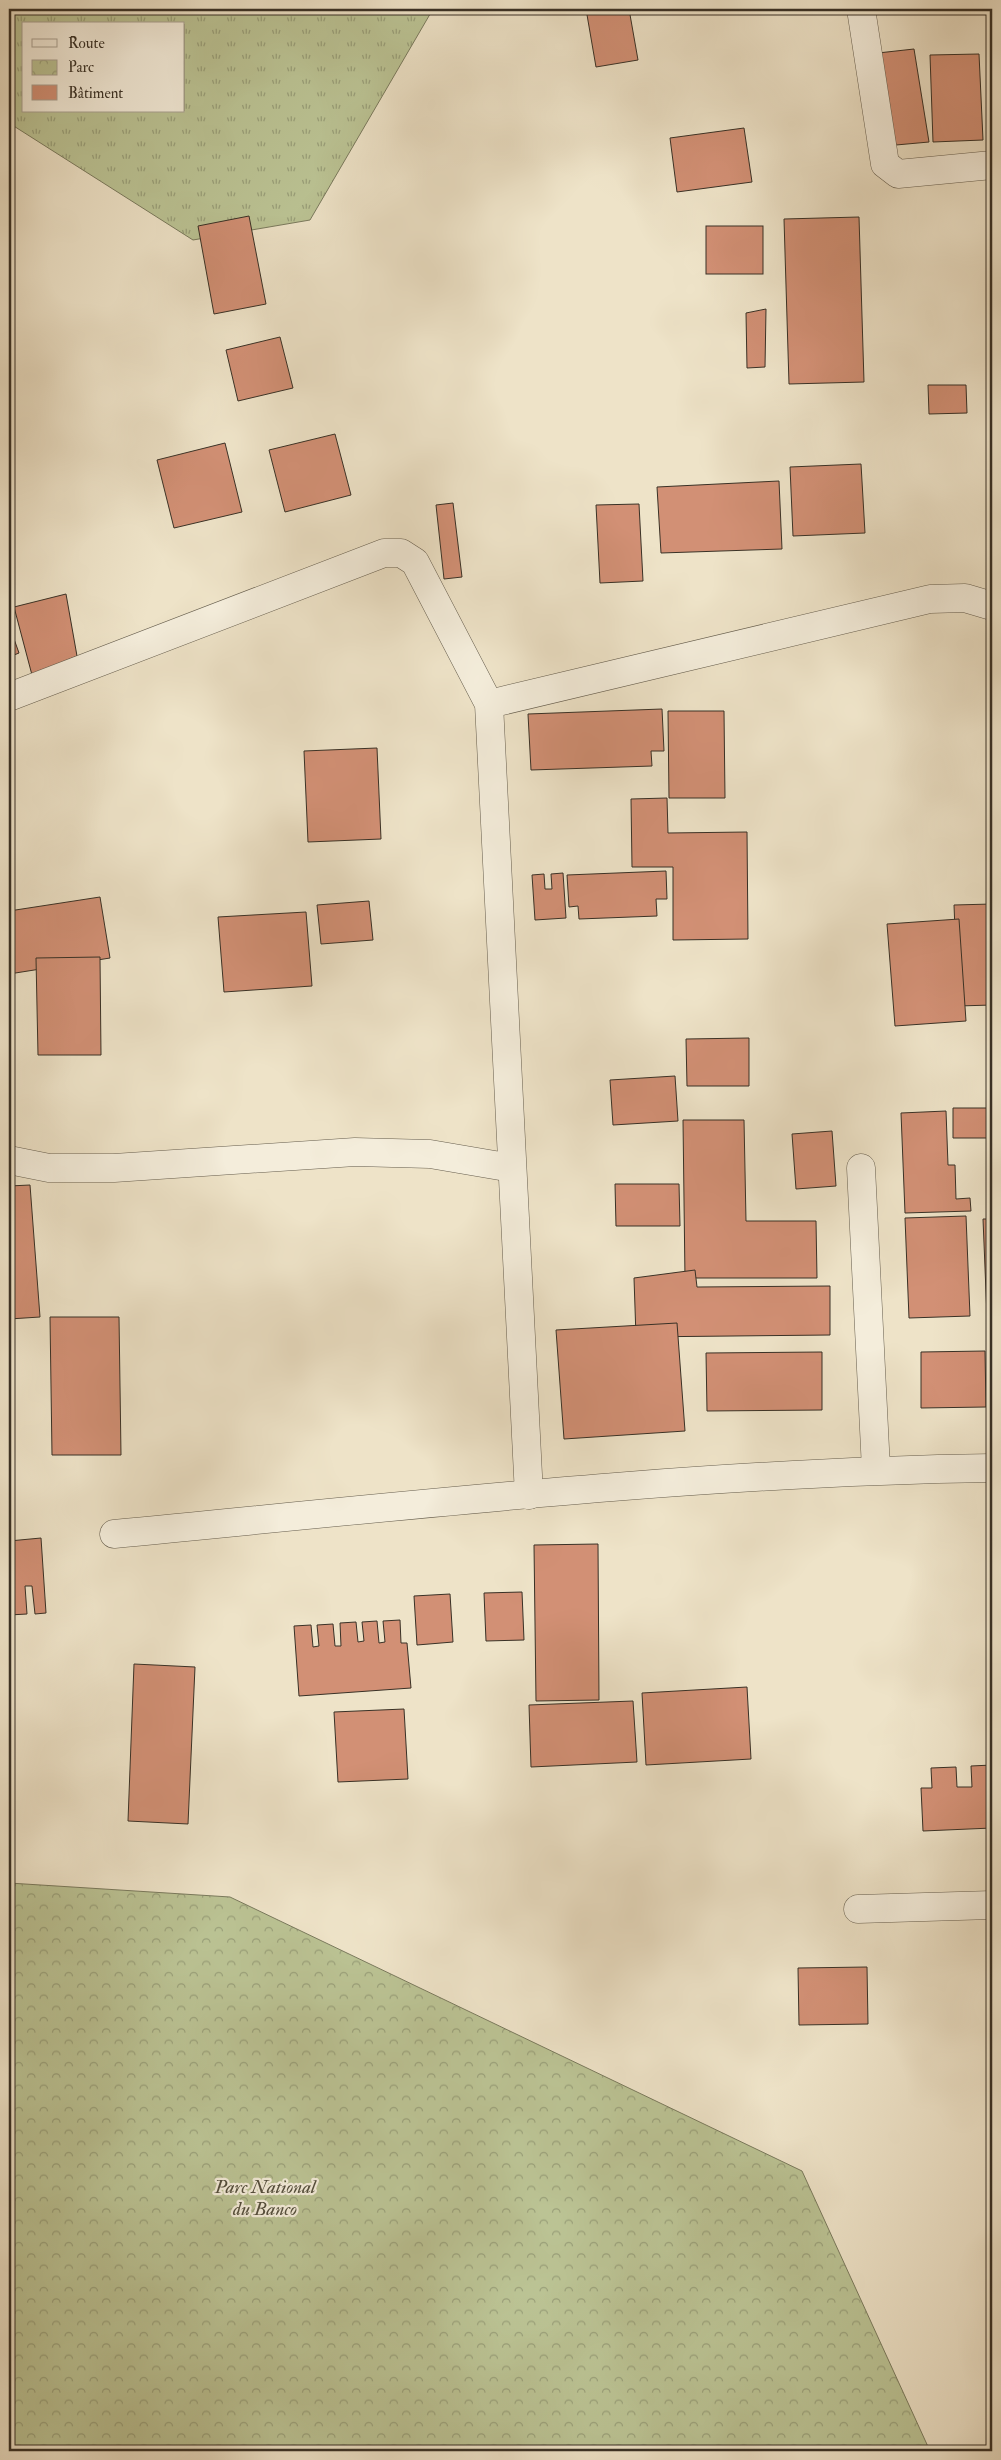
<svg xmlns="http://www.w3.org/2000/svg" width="1001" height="2460" font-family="'IM FELL Double Pica',serif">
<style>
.grass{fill:url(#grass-tufts);stroke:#7a7a5d;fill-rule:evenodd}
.park{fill:url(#park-crowns);stroke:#7a7a5d}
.building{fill:#d29075;stroke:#393126}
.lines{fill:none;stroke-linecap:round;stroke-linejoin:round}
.minor-casing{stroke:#665e4e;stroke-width:29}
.minor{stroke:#f4eddb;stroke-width:28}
.labels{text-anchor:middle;stroke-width:4.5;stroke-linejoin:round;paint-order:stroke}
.park-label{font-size:19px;font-style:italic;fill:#534e3c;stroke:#f4eddb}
</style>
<defs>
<pattern id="grass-tufts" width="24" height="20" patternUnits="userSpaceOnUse" patternTransform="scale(1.25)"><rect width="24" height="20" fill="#bbc394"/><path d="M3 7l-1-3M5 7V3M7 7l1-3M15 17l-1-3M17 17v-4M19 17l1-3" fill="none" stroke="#999f79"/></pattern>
<pattern id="park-crowns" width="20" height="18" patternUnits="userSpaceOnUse" patternTransform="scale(1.25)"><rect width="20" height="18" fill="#bbc394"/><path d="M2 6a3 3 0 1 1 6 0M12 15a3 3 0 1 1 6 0" fill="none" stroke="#999f79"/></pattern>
</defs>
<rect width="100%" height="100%" fill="#eee3c8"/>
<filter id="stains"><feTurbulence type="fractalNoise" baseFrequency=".004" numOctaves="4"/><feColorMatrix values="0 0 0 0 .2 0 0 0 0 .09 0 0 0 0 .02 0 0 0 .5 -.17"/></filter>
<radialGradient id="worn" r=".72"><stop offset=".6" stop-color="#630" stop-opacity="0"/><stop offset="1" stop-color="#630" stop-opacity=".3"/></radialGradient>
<path class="grass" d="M9,9H433L310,220L193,240L9,123ZM24,24H184V111H24Z"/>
<polygon class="park" points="9,1883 230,1897 802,2171 930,2451 9,2451"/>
<g class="building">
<polygon points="586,9 629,9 638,60 596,67"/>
<polygon points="914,49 929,142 896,145 878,53"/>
<polygon points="979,54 983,140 933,142 930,55"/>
<polygon points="744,128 752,182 677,192 670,138"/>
<polygon points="249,216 266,304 214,314 198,226"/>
<polygon points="859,217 864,382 789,384 784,219"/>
<rect x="706" y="226" width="57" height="48"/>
<polygon points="766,309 765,367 747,368 746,313"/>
<polygon points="280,337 293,388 238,401 226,350"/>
<polygon points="928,385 966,385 967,413 929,414"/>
<polygon points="335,434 351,495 285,512 269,450"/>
<polygon points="225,443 242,512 174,528 157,460"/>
<polygon points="861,464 865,533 793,536 790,467"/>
<polygon points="779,481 782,549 661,553 657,487"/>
<polygon points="453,503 462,577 444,579 436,505"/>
<polygon points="639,504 643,581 600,583 596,505"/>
<polygon points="66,594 77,656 32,675 14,607"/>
<polygon points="9,625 19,653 9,657"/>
<polygon points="662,709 664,751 651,751 652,766 531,770 528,714"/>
<polygon points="668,711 724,711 725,798 669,798"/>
<polygon points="377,748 381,839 308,842 304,751"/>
<polygon points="667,798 668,833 747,832 748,939 673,940 673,867 632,867 631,799"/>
<polygon points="666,871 667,899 656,899 657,916 579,919 578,906 569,907 567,875"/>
<polygon points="563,873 566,918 535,920 532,875 544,874 545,889 552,889 551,874"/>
<polygon points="100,897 110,958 9,974 9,911"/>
<polygon points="369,901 373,940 321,944 317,905"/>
<polygon points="992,904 992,1005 958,1006 954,905"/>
<polygon points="306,912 312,986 224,992 218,917"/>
<polygon points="959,919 966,1021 895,1026 887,924"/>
<polygon points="100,957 101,1055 38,1055 36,958"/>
<polygon points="749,1038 749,1086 687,1086 686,1039"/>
<polygon points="675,1076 678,1121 613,1125 610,1080"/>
<polygon points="953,1108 992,1108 992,1204 991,1138 953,1138"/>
<polygon points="946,1111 948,1165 955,1165 956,1199 970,1198 971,1211 905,1213 901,1113"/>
<polygon points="683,1120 744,1120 746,1221 816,1221 817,1278 685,1278"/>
<polygon points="832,1131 836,1186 796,1189 792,1134"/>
<polygon points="615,1184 679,1184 680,1226 616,1226"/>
<polygon points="30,1185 40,1317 9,1319 9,1186"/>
<polygon points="966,1216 970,1316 909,1318 905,1218"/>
<polygon points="983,1219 992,1219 992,1316 987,1316"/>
<polygon points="695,1270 697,1287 830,1286 830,1335 636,1337 634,1278"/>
<polygon points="50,1317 119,1317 121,1455 52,1455"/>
<polygon points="677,1323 685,1431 564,1439 556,1330"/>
<polygon points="985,1351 986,1407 921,1408 921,1352"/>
<polygon points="822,1352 822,1410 707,1411 706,1353"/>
<polygon points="9,1429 11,1466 9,1466"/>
<polygon points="41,1538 46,1613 35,1614 32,1586 25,1586 27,1614 9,1615 9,1541"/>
<polygon points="598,1544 599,1700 536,1701 534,1545"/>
<polygon points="522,1592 524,1640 486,1641 484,1593"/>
<polygon points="450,1594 453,1642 417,1645 414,1596"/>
<polygon points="400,1620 401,1643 407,1643 411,1688 299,1696 294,1626 311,1625 313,1647 319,1646 317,1625 333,1624 335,1646 341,1646 340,1623 356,1622 358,1642 364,1641 362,1622 377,1621 379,1643 385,1642 383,1621"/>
<polygon points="134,1664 195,1667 188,1824 128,1821"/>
<polygon points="747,1687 751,1759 646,1765 642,1693"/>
<polygon points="633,1701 637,1762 531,1767 529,1705"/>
<polygon points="404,1709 408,1779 338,1782 334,1712"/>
<polygon points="992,1765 992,1828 923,1831 921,1788 932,1788 931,1768 956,1767 957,1787 972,1787 971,1766"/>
<polygon points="867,1967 868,2024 799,2025 798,1968"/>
</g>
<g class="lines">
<g class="minor-casing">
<g id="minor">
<polyline points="861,9 885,164 898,174 992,165"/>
<polyline points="9,697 384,553 401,553 415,562 489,704 529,1495"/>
<polyline points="489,704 930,599 965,598 992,606"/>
<polyline points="9,1160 49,1168 114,1168 355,1152 430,1154 512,1168"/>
<polyline points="861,1168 876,1469"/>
<path d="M114,1534C406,1506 699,1472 992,1468"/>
<polyline points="858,1909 992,1905"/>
</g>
</g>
<use href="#minor" class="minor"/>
</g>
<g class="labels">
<g class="park-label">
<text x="265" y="2193">Parc National<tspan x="265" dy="22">du Banco</tspan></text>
</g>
</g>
<rect width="1001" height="2460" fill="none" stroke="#eee3c8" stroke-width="30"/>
<rect x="10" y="10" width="981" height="2440" fill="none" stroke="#393126" stroke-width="2.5"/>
<rect x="15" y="15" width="971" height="2430" fill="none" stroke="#393126"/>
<rect x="22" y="22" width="162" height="90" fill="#f4eddb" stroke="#a9a293"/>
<rect x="32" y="39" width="25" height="8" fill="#f4eddb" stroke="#a9a293"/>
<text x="68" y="48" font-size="15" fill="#393126">Route</text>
<rect x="32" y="60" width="25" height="15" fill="url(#park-crowns)" stroke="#a9a293"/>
<text x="68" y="72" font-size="15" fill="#393126">Parc</text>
<rect x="32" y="85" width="25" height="15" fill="#d29075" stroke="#a9a293"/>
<text x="68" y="98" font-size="15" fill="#393126">Bâtiment</text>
<rect width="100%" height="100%" filter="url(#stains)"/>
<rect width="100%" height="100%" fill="url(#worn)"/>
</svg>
